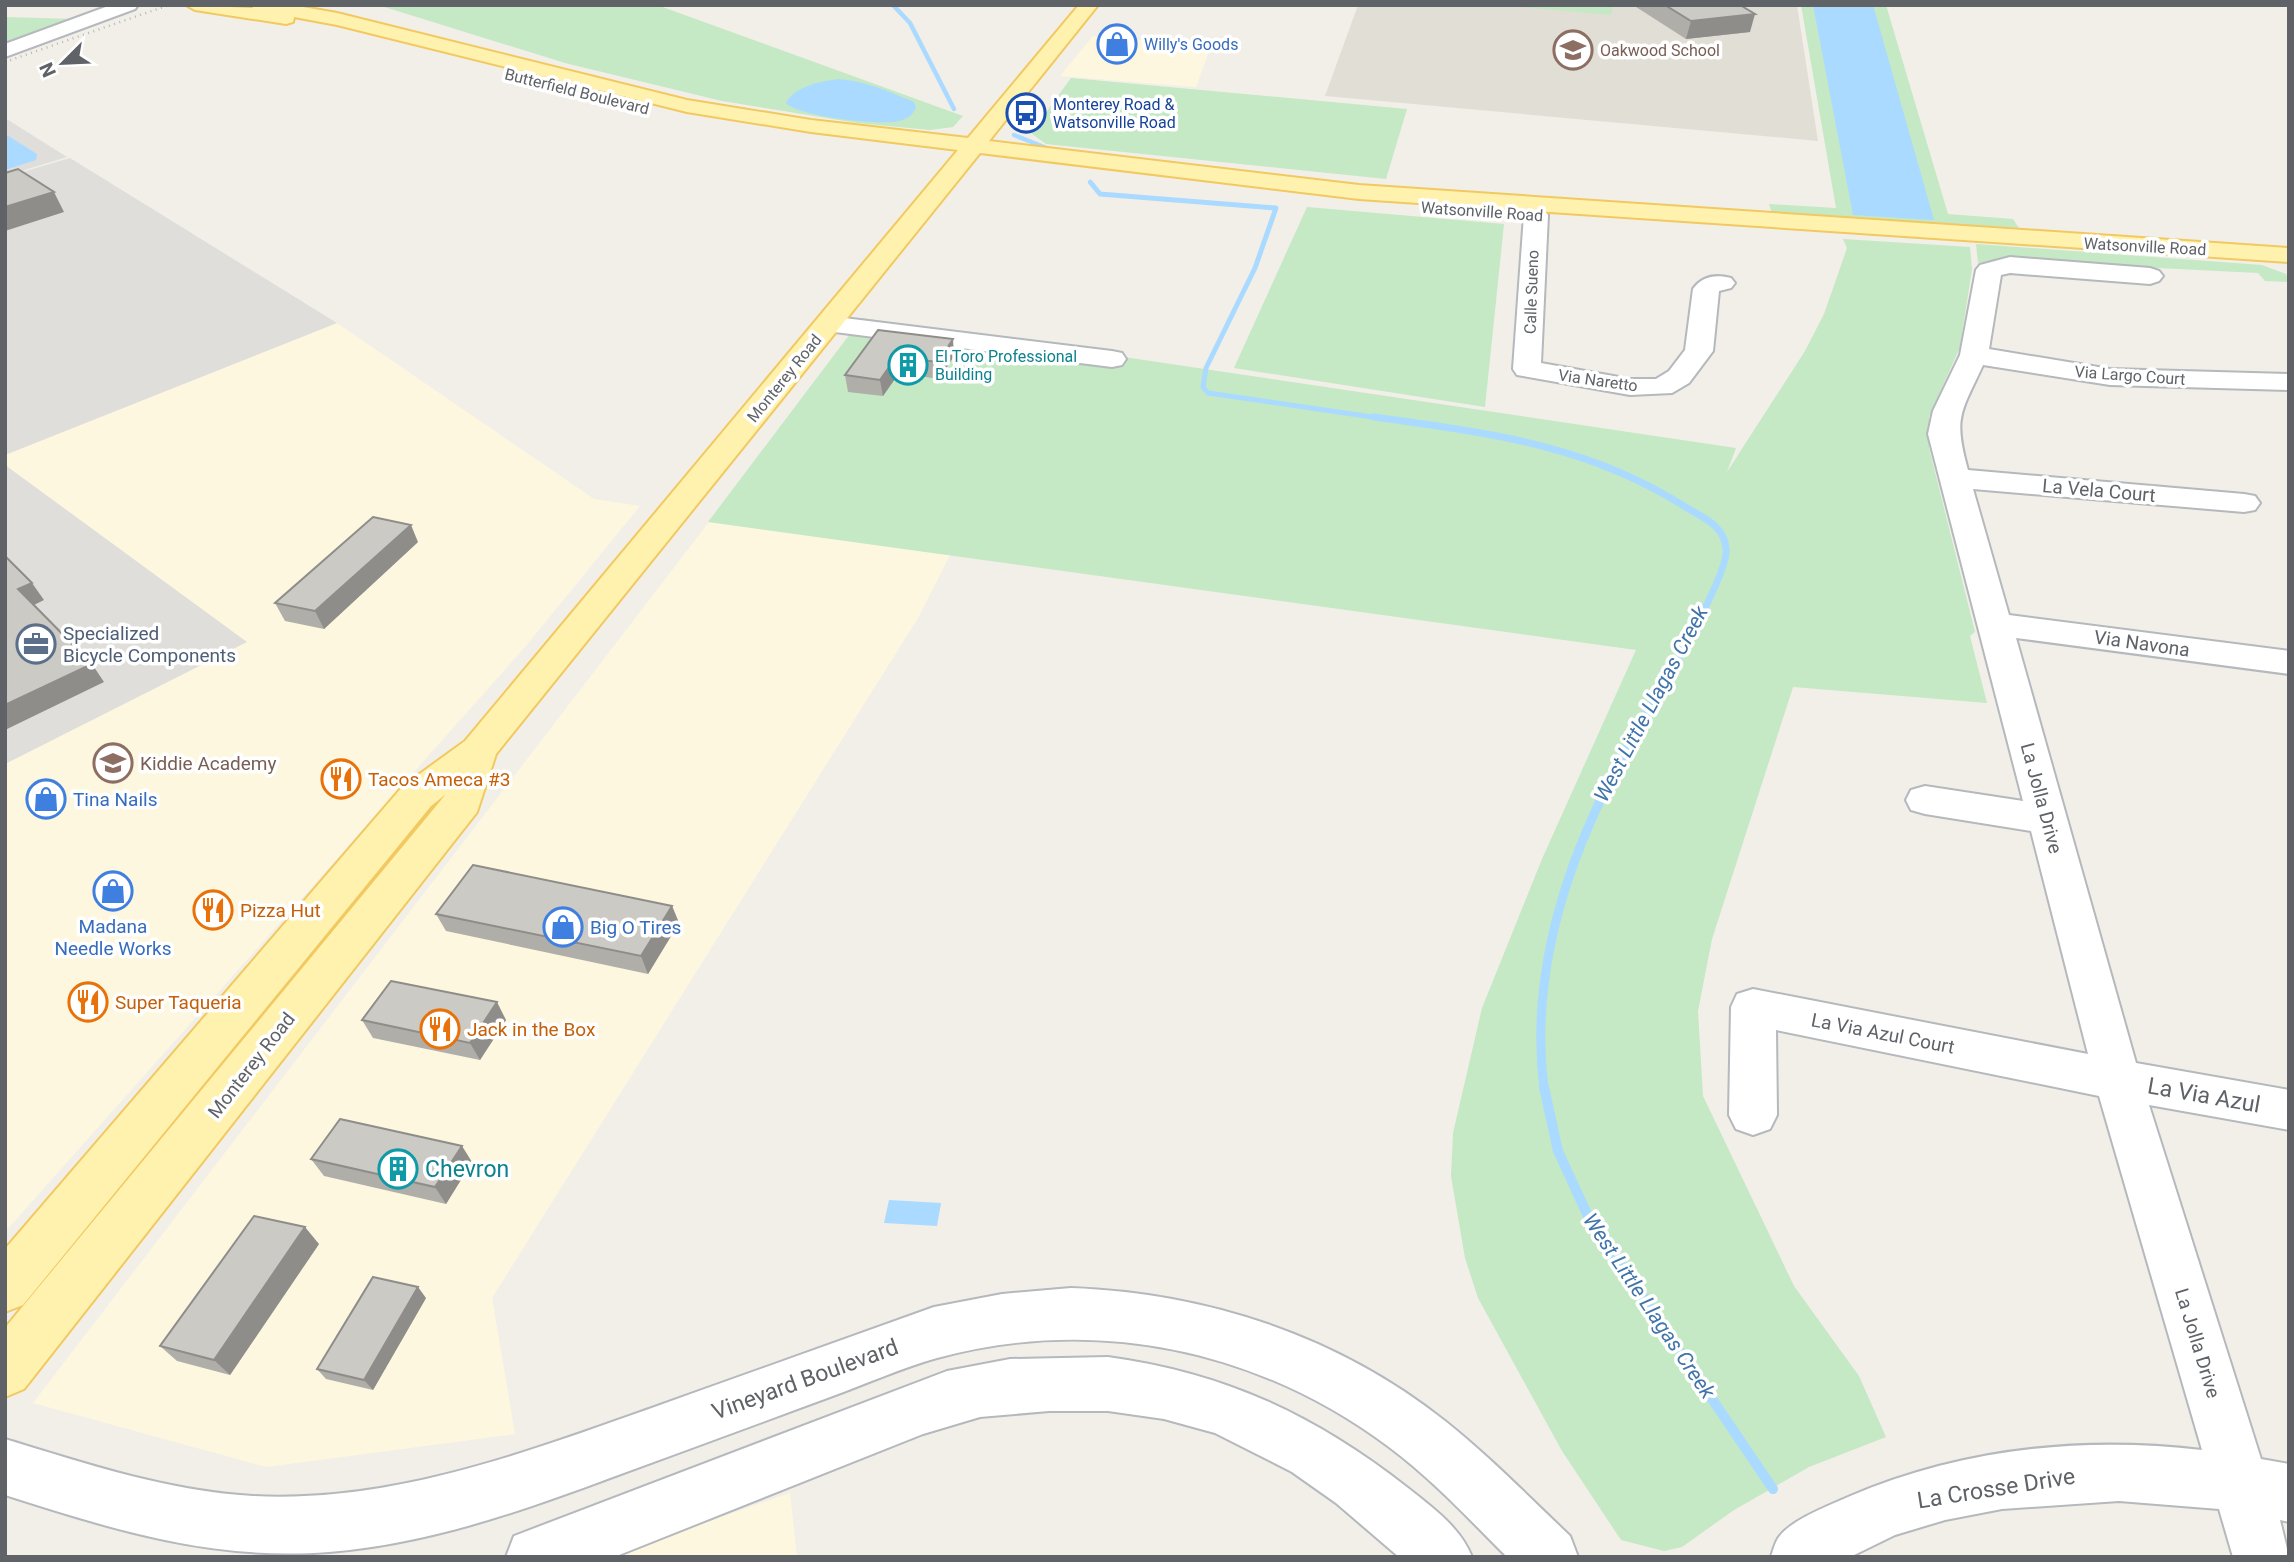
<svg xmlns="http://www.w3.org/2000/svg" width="2294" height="1562" font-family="Roboto,sans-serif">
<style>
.commercial{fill:#fef7e0}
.industrial{fill:#e0deda}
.education{fill:#e1ded6}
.green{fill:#c5e8c5}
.water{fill:#aadaff}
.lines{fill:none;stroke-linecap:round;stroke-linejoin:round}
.stream-far4{stroke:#aadaff;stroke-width:4.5}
.stream-far3{stroke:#aadaff;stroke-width:5}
.stream-far2{stroke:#aadaff;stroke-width:7}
.stream-far1{stroke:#aadaff;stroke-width:9}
.stream{stroke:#aadaff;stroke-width:10}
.minor-casing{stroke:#b5b8bc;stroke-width:4}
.major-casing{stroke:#f2c960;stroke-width:4}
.minor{fill:#fff;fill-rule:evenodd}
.major{fill:#fff2af;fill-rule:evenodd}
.rail{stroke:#b6b7b8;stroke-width:2.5;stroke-dasharray:1 4.5;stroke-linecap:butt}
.wall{fill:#afaea9}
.shaded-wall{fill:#8f8d8a}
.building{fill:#cccac5;stroke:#8f8d8a;stroke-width:2}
.labels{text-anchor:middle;stroke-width:7;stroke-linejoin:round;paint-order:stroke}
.far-shop-label{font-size:16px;fill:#366cbe;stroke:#fff;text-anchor:start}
.far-education-label{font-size:16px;fill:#785e54;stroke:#fff;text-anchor:start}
.far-street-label{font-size:16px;fill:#5f6368;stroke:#fff}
.far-transit-label{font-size:16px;fill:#164399;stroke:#fff;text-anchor:start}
.far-culture-label{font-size:16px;fill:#0d838f;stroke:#fff;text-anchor:start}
.street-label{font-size:19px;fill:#5f6368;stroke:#fff}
.service-label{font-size:19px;fill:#4e5e75;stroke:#fff;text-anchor:start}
.education-label{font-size:19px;fill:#785e54;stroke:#fff;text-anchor:start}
.food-label{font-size:19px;fill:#c56008;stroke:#fff;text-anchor:start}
.shop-label{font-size:19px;fill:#366cbe;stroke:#fff;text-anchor:start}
.water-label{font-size:21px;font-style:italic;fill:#4174aa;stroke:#fff}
.near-street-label{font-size:23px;fill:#5f6368;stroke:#fff}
.near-culture-label{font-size:23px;fill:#0d838f;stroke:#fff;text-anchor:start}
</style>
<rect width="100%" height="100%" fill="#f1efe8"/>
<g class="commercial">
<polygon points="1093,36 1211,46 1196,87 1060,76"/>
<polygon points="337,323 594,499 640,506 525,647 5,1232 5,764 246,642 5,465 5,455"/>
<polygon points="709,522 950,555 918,618 492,1298 515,1434 266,1467 33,1403"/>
<polygon points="790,1493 797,1557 606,1557"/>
</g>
<g class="industrial">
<polygon points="5,118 67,157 5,176"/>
<polygon points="70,158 337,323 5,455 5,177"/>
<polygon points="5,465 247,642 5,764"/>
</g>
<polygon class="education" points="1358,5 1797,5 1818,141 1325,96"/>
<g class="green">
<polygon points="378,5 657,5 963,116 953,127 930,130 857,123 722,101 565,63"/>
<polygon points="1497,5 1614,5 1611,15"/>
<polygon points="1801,5 1886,5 1948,214 2013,219 2019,228 1772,213 1769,204 1836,208"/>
<polygon points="5,17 75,19 12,40 17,42 5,46"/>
<polygon points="1071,78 1407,109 1386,179 1046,144 1031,133"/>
<polygon points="1307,207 1504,224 1485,407 1234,368"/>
<polygon points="1843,239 1970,247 1972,269 1960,347 1929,417 1929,448 1975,632 1970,636 1987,703 1793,687 1712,939 1698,1011 1703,1096 1794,1286 1859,1376 1886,1437 1809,1467 1734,1510 1682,1547 1664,1551 1621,1540 1562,1451 1478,1298 1465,1258 1451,1176 1453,1133 1482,1008 1542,859 1636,650 708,522 862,318 1736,448 1727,472 1805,351 1824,314 1847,248"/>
<polygon points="1976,244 2262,265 2286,274 2289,282 2265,281 2258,273 1995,260 1978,263"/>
</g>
<g class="water">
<polygon points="1813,5 1873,5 1934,220 1853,215"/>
<path d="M839,79C865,81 890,92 914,102L916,108C912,115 908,119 899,121C882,126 796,116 786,103C794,86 823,81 839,79Z"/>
<polygon points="5,134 37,154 36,160 5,170"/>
<polygon points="889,1200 941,1203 937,1226 884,1223"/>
</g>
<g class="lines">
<g class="stream-far4">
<polyline points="893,5 910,23 954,109"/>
<polyline points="1014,135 1049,149"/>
<polyline points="1090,182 1093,185"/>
</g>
<polyline class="stream-far3" points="1091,183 1100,194 1276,208 1255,268 1206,368 1203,387 1208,393 1386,419"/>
<path class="stream-far2" d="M1374,417C1487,433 1588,444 1687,508C1704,518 1724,526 1726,548C1730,574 1662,687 1646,714"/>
<path class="stream-far1" d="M1544,1089C1527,955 1580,825 1647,713"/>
<polyline class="stream" points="1544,1087 1558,1151 1588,1216 1773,1489"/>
<g class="minor-casing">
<g id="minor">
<polygon points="111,5 138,5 135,9 5,57 5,44"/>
<path d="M1536,208L1544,210L1548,215L1541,363L1630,379H1656L1669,371L1685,350L1693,289C1702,276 1716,274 1731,278L1735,283L1731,288L1719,291L1713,351L1689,383L1672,393L1630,395L1517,375L1513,369L1524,215L1528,210Z"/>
<path d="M2010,257L2150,268L2159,271L2163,276L2159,281L2150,284L2010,273L2001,275L1989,349L2110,369L2289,374V390L2110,385L1983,365C1961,413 1953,417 1968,470L2244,494L2255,496L2260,503L2255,510L2244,512L1973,489L2009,615L2289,651V674L2016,638L2136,1063L2289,1090V1130L2149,1105L2261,1459L2289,1464V1522L2280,1520L2289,1557H2233L2219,1509L2119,1501L2002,1509L1945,1520L1895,1535L1850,1557H1771C1773,1551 1775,1542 1779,1537C1791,1520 1828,1506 1848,1497C1960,1449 2081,1436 2202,1450L2099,1096L1776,1030L1777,1115L1770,1129L1753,1135L1736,1129L1729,1115L1731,1007L1737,994L1753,989L2088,1054L2031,831L1925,814L1911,810L1906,800L1911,790L1925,786L2023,801L1928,434L1933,411L1960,355L1976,270L1980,265Z"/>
<polygon points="828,316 1112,351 1122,353 1126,359 1122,365 1112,367 819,330 815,324 819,318"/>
<path d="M1071,1288C1207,1293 1338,1336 1445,1421C1489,1456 1529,1497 1570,1536L1578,1557H1507C1469,1519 1432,1479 1389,1447C1258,1349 1095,1315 937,1358C901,1368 866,1384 830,1397C757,1424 684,1451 610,1478C519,1512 427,1544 329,1552C212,1561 115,1530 5,1495V1439C87,1464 167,1491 253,1496C391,1503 521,1454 649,1409C744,1375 839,1341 934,1307L1002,1294Z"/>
<path d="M1108,1357C1225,1373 1315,1415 1408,1488C1433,1508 1460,1527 1472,1557H1399L1336,1503L1292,1472L1215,1433L1164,1419L1108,1411H1049L980,1417L923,1434L614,1557H506L514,1536L947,1371L1010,1359Z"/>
</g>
</g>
<g class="major-casing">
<polygon id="major" points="186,5 253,8 251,5 292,5 337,13 687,100 811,120 968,138 1079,5 1098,5 989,141 1359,185 2289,248 2289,262 1359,199 980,153 496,754 477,812 24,1389 5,1397 5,1328 446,794 431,806 23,1305 5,1312 5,1249 403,786 465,741 958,150 811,132 687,112 337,25 294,17 293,22 286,24 195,10"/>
</g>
<use href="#minor" class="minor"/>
<use href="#major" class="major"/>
<polyline class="rail" points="5,62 169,5"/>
</g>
<g class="wall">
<polygon points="1633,5 1740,5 1750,32 1686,39"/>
<polygon points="878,330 954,356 939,379 899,373 883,396 848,392 845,375"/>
<polygon points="418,542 324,629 285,621 275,603"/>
<polygon points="672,906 679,923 648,974 446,931 436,914"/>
<polygon points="362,1020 506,1020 480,1060 373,1038"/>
<polygon points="311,1159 472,1162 446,1204 324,1176"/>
<polygon points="319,1244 230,1375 177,1361 160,1346"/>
<polygon points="426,1298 373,1390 326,1379 317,1369"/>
</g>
<g class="shaded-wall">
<polygon points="1755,14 1750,32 1686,39 1691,21"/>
<polygon points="54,192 64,212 5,231 5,207"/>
<polygon points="953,339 954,356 939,379 938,362"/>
<polygon points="896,357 899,373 883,396 880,380"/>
<polygon points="411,525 418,542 324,629 315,611"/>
<polygon points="32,583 44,600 30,607 18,589"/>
<polygon points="92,664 104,682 5,730 5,705"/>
<polygon points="672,906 679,923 648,974 641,956"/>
<polygon points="497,1002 506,1020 480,1060 470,1043"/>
<polygon points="462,1146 472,1162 446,1204 435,1187"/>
<polygon points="305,1227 319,1244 230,1375 214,1360"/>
<polygon points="418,1287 426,1298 373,1390 364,1380"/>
</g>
<g class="building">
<polygon points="1665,5 1740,5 1755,14 1691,21"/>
<polygon points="18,169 54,192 5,207 5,173"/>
<polygon points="878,330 953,339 938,362 896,357 880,380 845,375"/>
<polygon points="373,517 411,525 315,611 275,603"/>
<polygon points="5,556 32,583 18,589 92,664 5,705"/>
<polygon points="473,865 672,906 641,956 436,914"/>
<polygon points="391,981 497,1002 470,1043 362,1020"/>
<polygon points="340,1119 462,1146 435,1187 311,1159"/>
<polygon points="254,1216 305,1227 214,1360 160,1346"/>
<polygon points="373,1277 418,1287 364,1380 317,1369"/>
</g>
<defs>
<g id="shop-ring" transform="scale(2.0125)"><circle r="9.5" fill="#fff" stroke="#3f7fe0" stroke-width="1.5"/><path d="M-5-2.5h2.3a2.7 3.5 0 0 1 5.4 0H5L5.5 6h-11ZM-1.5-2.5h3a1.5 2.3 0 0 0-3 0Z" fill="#3f7fe0"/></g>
<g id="school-ring" transform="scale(2.0125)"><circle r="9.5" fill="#fff" stroke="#8d6e63" stroke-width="1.5"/><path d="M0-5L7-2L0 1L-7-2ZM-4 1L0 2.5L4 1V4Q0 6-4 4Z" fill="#8d6e63"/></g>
<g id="bus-ring" transform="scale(2.0125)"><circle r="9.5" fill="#fff" stroke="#1a4fb4" stroke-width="1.5"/><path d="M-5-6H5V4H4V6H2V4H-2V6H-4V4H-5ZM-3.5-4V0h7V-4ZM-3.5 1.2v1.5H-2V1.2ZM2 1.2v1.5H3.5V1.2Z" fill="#1a4fb4"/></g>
<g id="building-ring" transform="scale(2.0125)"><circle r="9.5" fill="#fff" stroke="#0f9aa8" stroke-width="1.5"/><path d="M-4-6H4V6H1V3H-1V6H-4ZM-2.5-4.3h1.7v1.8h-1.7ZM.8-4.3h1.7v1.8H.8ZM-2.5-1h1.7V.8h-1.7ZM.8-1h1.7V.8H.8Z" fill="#0f9aa8"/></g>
<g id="office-ring" transform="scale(2.0125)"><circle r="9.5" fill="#fff" stroke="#5c6f8a" stroke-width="1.5"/><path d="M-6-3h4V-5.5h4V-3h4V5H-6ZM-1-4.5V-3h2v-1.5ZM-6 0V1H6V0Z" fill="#5c6f8a"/></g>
<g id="restaurant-ring" transform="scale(2.0125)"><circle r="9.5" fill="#fff" stroke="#e8710a" stroke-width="1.5"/><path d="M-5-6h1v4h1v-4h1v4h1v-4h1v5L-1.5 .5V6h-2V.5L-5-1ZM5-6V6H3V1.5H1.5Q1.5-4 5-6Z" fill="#e8710a"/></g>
</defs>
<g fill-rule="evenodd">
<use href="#shop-ring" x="1117" y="44"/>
<use href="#school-ring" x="1573" y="50"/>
<use href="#bus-ring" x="1026" y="113"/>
<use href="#building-ring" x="908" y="365"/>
<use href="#office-ring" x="36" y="644"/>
<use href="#school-ring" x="113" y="763"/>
<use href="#restaurant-ring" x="341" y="779"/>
<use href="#shop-ring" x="46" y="799"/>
<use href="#shop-ring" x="113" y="891"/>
<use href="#restaurant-ring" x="213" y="910"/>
<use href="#shop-ring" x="563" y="927"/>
<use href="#restaurant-ring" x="88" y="1002"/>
<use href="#restaurant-ring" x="440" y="1029"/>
<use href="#building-ring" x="398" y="1169"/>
</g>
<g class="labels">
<g class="far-shop-label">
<text x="1144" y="50">Willy's Goods</text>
</g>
<g class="far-education-label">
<text x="1600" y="56">Oakwood School</text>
</g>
<g class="far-street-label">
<text transform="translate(577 91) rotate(14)" y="6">Butterfield Boulevard</text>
<text transform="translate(1482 211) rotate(4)" y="6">Watsonville Road</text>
<text transform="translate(2145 246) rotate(3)" y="6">Watsonville Road</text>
<text transform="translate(1531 292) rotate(-88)" y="6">Calle Sueno</text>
<text transform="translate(2130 375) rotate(4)" y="6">Via Largo Court</text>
<text transform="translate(784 378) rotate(-51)" y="6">Monterey Road</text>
<text transform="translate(1598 380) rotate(8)" y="6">Via Naretto</text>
</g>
<g class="far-transit-label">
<text x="1053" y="110">Monterey Road &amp;<tspan x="1053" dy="18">Watsonville Road</tspan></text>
</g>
<g class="far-culture-label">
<text x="935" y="362">El Toro Professional<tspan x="935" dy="18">Building</tspan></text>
</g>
<g class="street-label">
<text transform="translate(2099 490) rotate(5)" y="7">La Vela Court</text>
<text transform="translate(2142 643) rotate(8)" y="7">Via Navona</text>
<text transform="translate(2042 798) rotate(75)" y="7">La Jolla Drive</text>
<text transform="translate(1883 1033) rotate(11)" y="7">La Via Azul Court</text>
<text transform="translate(251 1065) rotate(-52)" y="7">Monterey Road</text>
<text transform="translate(2198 1343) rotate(73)" y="7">La Jolla Drive</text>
</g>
<g class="service-label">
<text x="63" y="640">Specialized<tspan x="63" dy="22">Bicycle Components</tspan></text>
</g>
<g class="education-label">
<text x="140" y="770">Kiddie Academy</text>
</g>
<g class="food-label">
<text x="368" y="786">Tacos Ameca #3</text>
<text x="240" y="917">Pizza Hut</text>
<text x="115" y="1009">Super Taqueria</text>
<text x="467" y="1036">Jack in the Box</text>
</g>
<g class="shop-label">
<text x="73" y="806">Tina Nails</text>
<text x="113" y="933" text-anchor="middle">Madana<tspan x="113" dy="22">Needle Works</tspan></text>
<text x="590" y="934">Big O Tires</text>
</g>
<g class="water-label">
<text transform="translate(1651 704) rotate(-62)" y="7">West Little Llagas Creek</text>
<text transform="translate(1649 1306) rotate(56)" y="7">West Little Llagas Creek</text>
</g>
<g class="near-street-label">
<text transform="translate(2204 1095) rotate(10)" y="8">La Via Azul</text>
<text transform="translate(805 1379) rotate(-20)" y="8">Vineyard Boulevard</text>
<text transform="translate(1996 1488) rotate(-9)" y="8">La Crosse Drive</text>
</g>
<g class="near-culture-label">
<text x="425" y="1177">Chevron</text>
</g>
</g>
<rect width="2294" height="1562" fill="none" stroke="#5f6368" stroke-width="14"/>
<g transform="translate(63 63) rotate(246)" stroke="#ffffff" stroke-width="5" paint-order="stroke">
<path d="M0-5L12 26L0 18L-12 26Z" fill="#5f6368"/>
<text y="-10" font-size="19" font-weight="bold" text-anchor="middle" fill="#5f6368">N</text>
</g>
</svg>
